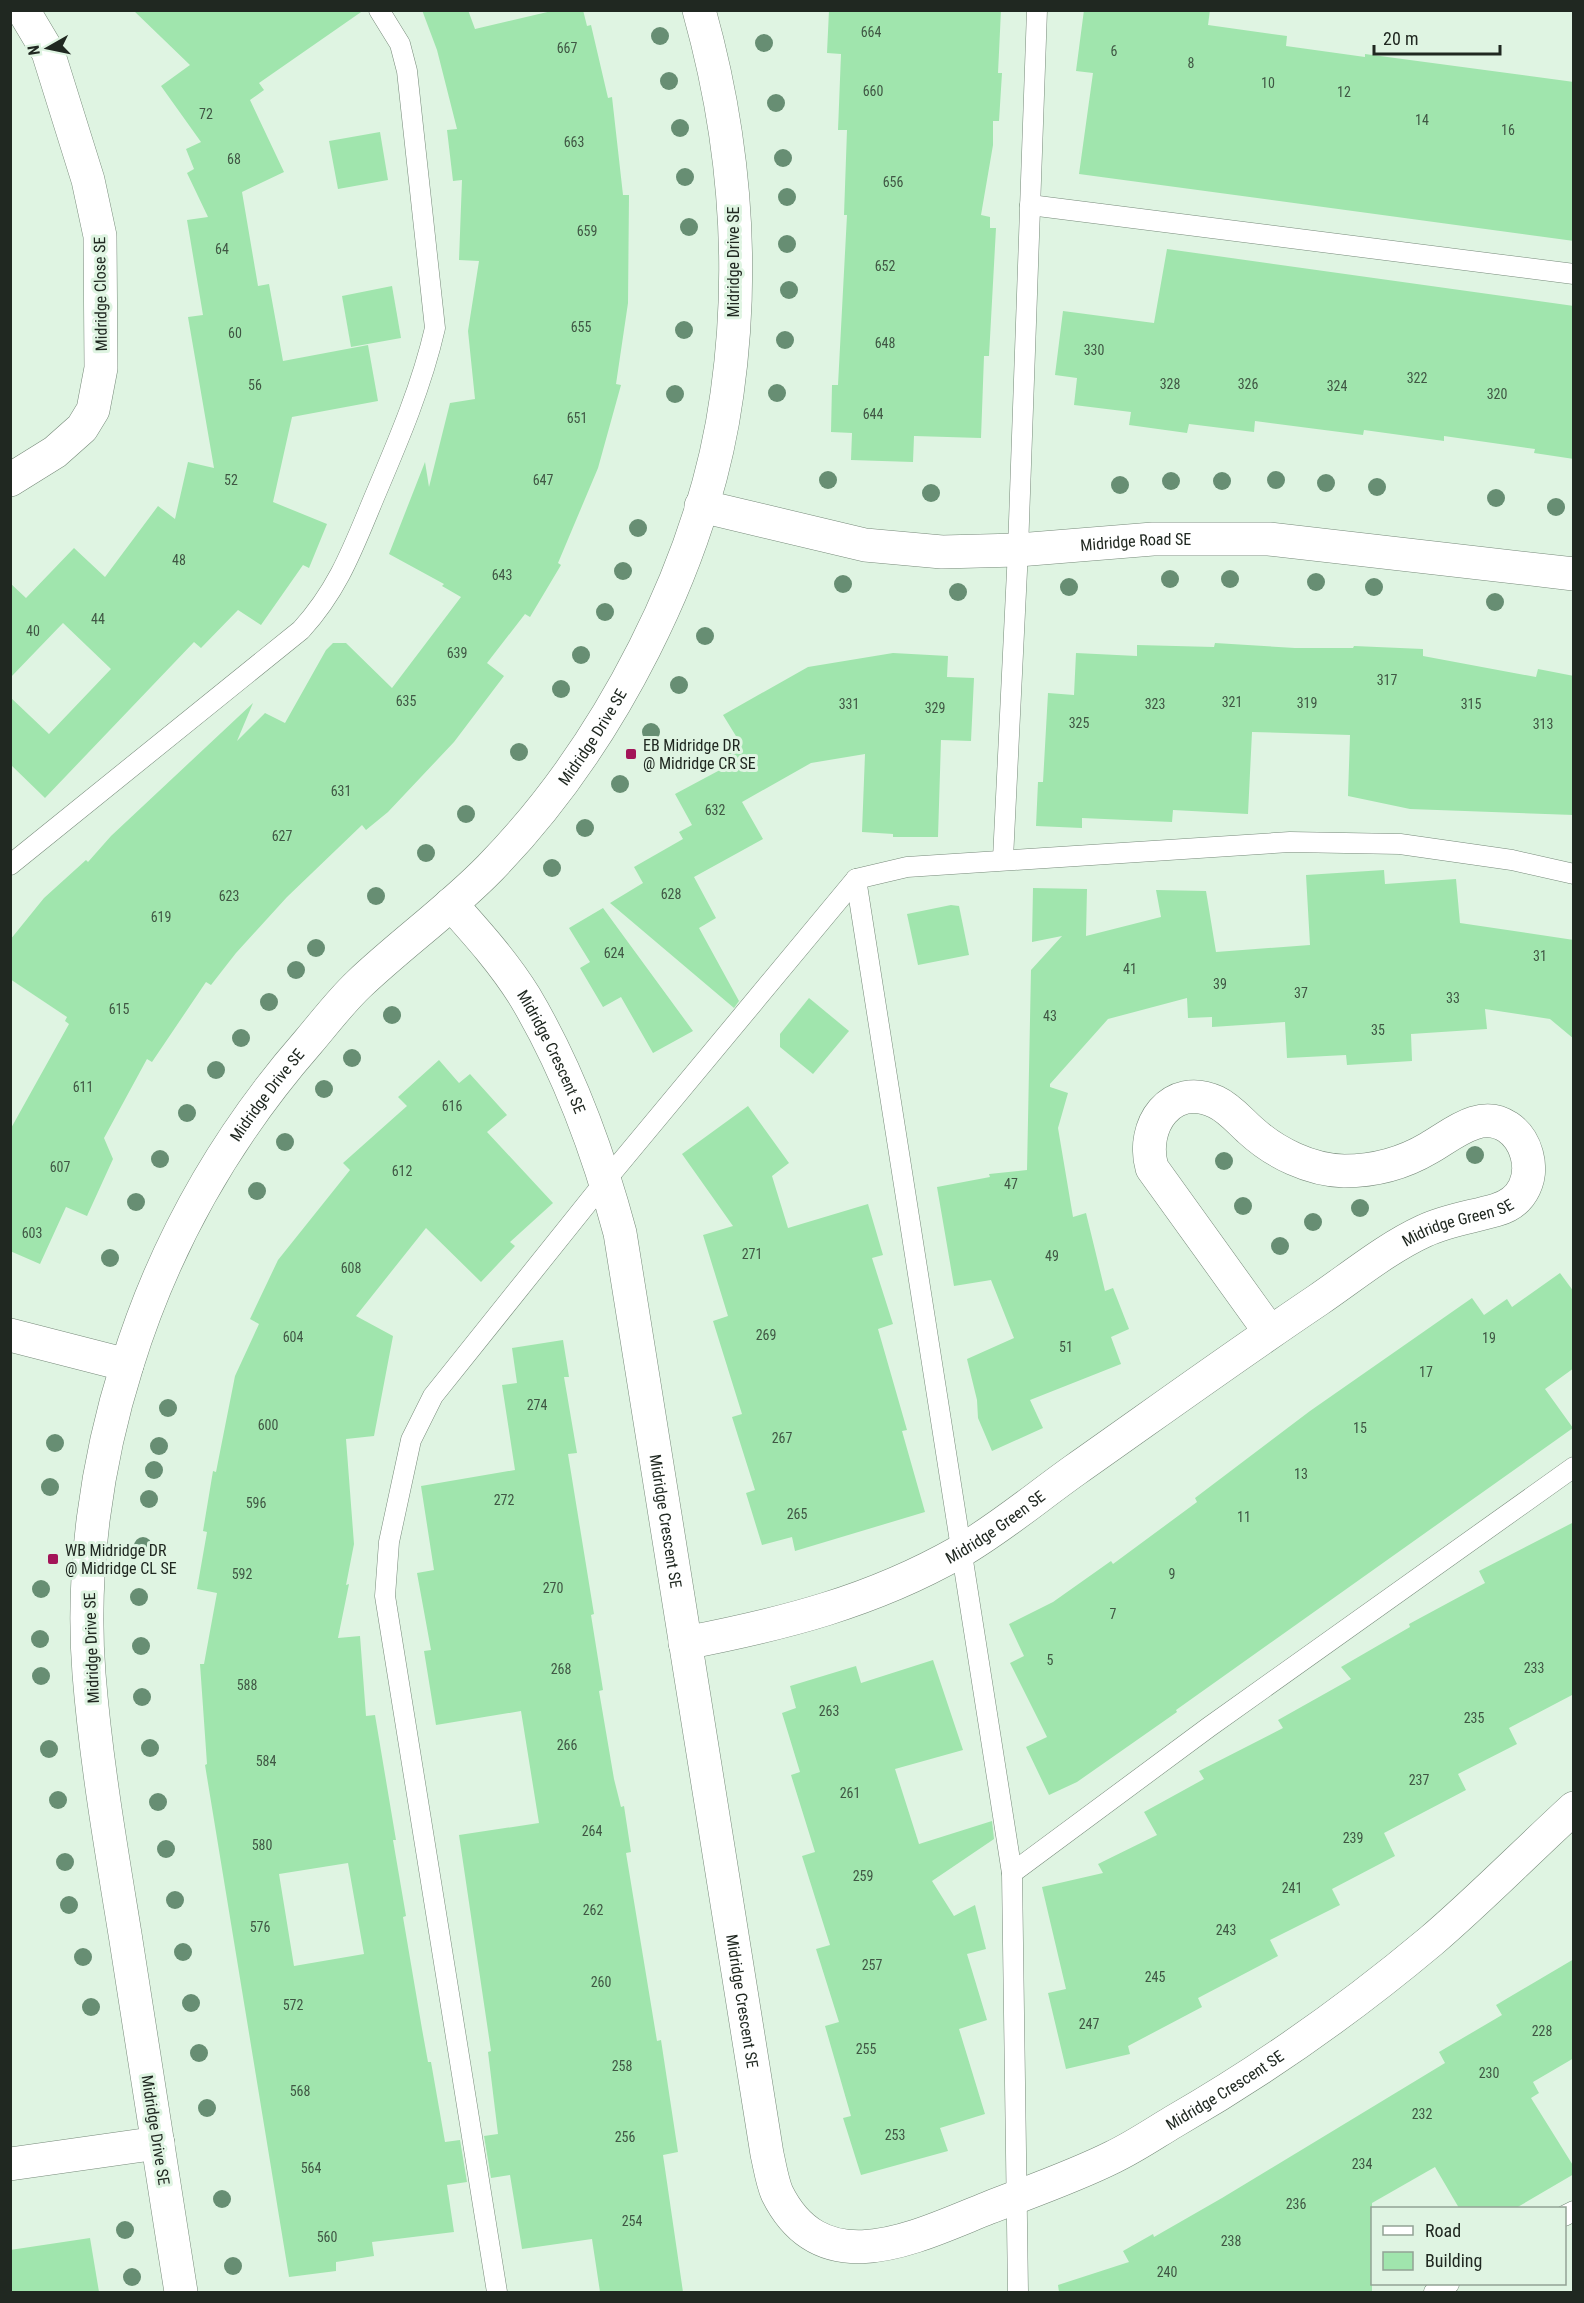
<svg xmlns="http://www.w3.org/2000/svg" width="1584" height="2303" font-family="'Roboto Condensed',sans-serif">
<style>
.building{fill:#a0e5ad;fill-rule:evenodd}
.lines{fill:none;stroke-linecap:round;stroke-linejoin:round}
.lane-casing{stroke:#778a7a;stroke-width:21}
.street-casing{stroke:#778a7a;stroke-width:34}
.lane{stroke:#fff;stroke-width:20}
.street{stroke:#fff;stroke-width:33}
.tree{fill:#678e73}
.poi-dot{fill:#a31458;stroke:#dff4e2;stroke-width:2}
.labels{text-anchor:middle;stroke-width:6;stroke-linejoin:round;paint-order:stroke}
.number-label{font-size:14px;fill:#405744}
.street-label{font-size:16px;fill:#202821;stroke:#dff4e2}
.poi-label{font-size:16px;fill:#202821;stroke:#dff4e2;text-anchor:start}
</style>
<rect width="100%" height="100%" fill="#dff4e2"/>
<g class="building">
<polygon points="133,10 364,10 259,83 264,90 250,100 284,172 242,192 258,286 269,284 283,361 368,345 378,401 292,417 273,502 327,524 309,568 303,565 261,625 238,610 201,648 194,642 45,798 10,764 10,697 49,734 111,669 63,623 10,678 10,583 26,598 74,548 105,577 158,506 175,519 188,462 214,468 188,317 203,315 187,220 208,217 187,173 194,169 186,149 201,142 161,86 190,65"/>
<polygon points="422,10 468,10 475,29 556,10 583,10 587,26 591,25 608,98 612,97 623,195 629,195 628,303 616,384 621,385 598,468 558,563 561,565 530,617 525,614 487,663 504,676 454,742 388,812 366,830 362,825 287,897 236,953 211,985 206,982 152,1062 147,1059 104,1138 113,1159 87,1216 66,1207 40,1264 10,1251 10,1130 69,1024 65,1021 67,1017 10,979 10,940 44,898 86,860 88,862 111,836 253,703 237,741 265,713 285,723 326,650 333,643 346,643 392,688 461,597 442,586 444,584 389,554 425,462 429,487 450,403 475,399 468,331 479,261 459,260 462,180 453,181 447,130 457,129 437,50"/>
<polygon points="829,10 1001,10 998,73 1002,73 999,121 993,121 993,145 981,215 990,217 990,228 996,228 989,356 984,356 981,438 914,436 913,462 851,460 852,433 831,432 832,385 838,385 847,215 844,215 847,130 838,130 841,54 827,53"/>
<polygon points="1084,10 1210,10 1208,25 1287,36 1286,46 1365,57 1365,54 1574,82 1574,241 1079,174 1093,73 1076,71"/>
<polygon points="380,132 388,180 338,189 329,141"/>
<polygon points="1167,249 1574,306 1574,459 1534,453 1535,449 1444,436 1444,441 1364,430 1363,435 1255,421 1254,432 1189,424 1187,433 1129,425 1131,412 1074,405 1077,378 1055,375 1063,311 1154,323"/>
<polygon points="392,286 401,338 351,347 342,296"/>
<polygon points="1215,643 1295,648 1353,648 1354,646 1423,649 1423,656 1536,677 1538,669 1574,676 1574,815 1410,809 1348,796 1350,735 1252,732 1248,814 1173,810 1172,822 1082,818 1082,828 1036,826 1038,782 1043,782 1048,693 1074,695 1076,653 1137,656 1137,645 1214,647"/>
<polygon points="893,653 948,656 947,677 974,678 971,741 941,740 938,837 893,837 893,834 862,832 865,754 811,763 742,802 763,839 694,877 716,918 699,928 739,1001 734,1008 610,903 643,883 634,867 683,839 679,832 692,825 675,794 733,763 725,749 739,741 723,715 808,667"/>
<polygon points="1384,870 1385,884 1456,879 1460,923 1574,940 1574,1039 1550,1019 1485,1009 1487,1029 1411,1034 1412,1061 1347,1065 1346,1055 1287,1058 1285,1022 1212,1027 1212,1017 1188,1018 1187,998 1108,1019 1050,1084 1050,1087 1068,1093 1058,1128 1073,1217 1086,1213 1105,1291 1113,1288 1129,1329 1111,1337 1121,1364 1030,1400 1043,1428 992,1451 978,1418 977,1400 967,1359 1014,1338 991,1280 954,1286 937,1187 990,1177 989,1174 1027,1170 1031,970 1062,936 1032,942 1033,888 1087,889 1086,936 1161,917 1156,890 1206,891 1216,952 1310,945 1306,875"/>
<polygon points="951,905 959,906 969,955 918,965 907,914"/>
<polygon points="603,908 693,1031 653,1053 621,997 603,1007 580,968 590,962 569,928"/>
<polygon points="809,998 849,1031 813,1074 780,1047 780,1034"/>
<path d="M439,1060L459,1083L470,1074L507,1115L487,1132L553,1203L510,1242L515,1246L481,1282L426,1228L356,1316L393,1336L374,1436L346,1439L354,1544L346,1585L349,1584L338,1638L360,1636L366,1716L375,1715L396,1840H393L406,1916L403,1917L422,2029L428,2062H431L445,2142L460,2140L467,2182L447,2185L454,2232L372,2242L374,2256L336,2262V2271L289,2277L205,1765L207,1764L200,1664H204L217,1593L197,1589L207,1532L203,1531L213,1471L216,1472L235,1376L259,1324L250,1319L278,1260L350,1170L343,1163L407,1106L398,1097ZM348,1863L364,1954L294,1966L279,1874Z"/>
<polygon points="748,1106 789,1163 772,1176 788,1228 868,1204 883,1255 872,1258 893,1324 878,1329 907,1430 902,1431 925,1512 795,1551 792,1537 762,1545 746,1493 755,1490 732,1417 742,1414 713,1321 728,1316 703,1235 733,1226 682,1154"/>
<polygon points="1560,1273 1574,1292 1574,1368 1545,1389 1573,1428 1176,1710 1177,1712 1077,1782 1049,1795 1026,1747 1047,1737 1010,1663 1024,1656 1009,1624 1053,1602 1111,1561 1113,1564 1197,1502 1195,1498 1310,1411 1472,1298 1484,1315 1507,1299 1512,1307"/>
<polygon points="563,1340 569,1377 564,1377 577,1453 568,1454 594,1614 591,1615 603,1690 599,1691 614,1779 621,1807 624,1806 631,1852 626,1853 657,2041 661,2040 678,2152 663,2155 683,2292 600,2292 592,2239 522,2249 510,2175 491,2178 484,2136 498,2134 488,2052 491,2051 459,1835 539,1823 521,1711 436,1725 424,1651 431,1650 417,1573 434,1570 421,1486 515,1470 502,1385 517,1383 512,1348"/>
<polygon points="1574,1522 1574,1694 1509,1728 1517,1744 1458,1774 1466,1790 1384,1833 1395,1856 1332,1889 1340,1905 1270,1940 1278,1956 1198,1998 1202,2007 1128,2046 1130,2054 1066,2069 1048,1993 1066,1989 1042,1887 1103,1873 1098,1864 1157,1835 1144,1812 1204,1779 1199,1771 1283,1728 1278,1720 1351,1679 1341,1667 1410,1627 1409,1624 1485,1583 1479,1571"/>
<polygon points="933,1660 963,1750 895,1769 919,1844 992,1821 994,1839 932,1881 954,1916 975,1905 986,1949 967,1954 987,2020 959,2029 985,2114 940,2128 948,2151 861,2175 843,2118 851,2116 825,2026 839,2022 816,1949 830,1945 802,1856 815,1852 791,1775 800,1772 782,1713 796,1708 790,1686 856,1666 861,1683"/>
<polygon points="1574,1959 1574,2058 1533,2082 1539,2093 1531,2098 1574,2167 1574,2174 1516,2208 1459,2208 1435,2167 1372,2203 1372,2292 1059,2292 1058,2285 1129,2262 1123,2251 1153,2234 1154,2237 1222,2198 1445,2063 1439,2052 1502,2015 1496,2005"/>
<polygon points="90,2238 99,2292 10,2292 10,2250"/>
</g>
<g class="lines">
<g class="lane-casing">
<g id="lane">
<polyline points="1030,205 1574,274"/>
<polyline points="1003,859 1018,550 1037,10"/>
<path d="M10,865L301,630C340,587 354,545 376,493C399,439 422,385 435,328L407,71L400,44L379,10"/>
<polyline points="856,879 1012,1873 1018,2292"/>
<polyline points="1012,1873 1209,1727 1574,1467"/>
<polyline points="1564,2216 1574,2211"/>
<polyline points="497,2292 385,1596 389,1542 411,1440 433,1396 606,1180 856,879 907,867 1290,842 1400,844 1512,860 1574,874"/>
<polyline points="1434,2292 1449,2284"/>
</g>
</g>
<g class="street-casing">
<g id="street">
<polyline points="10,480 55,452 82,428 93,410 101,368 100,236 88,180 48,52 23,10"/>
<path id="s1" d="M701,506L865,545L942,552L1018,550L1153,539H1269L1574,574"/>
<path id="s2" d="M451,904C477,933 504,963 525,997C569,1071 598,1151 620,1233L767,2154C770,2167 772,2181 777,2193C823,2286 917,2236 988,2208C1029,2192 1073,2177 1113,2157C1134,2147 1153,2134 1173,2122C1265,2069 1350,2009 1431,1941C1480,1899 1526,1852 1574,1808"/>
<polyline points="10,1335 127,1365"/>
<path id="s3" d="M685,1643C783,1624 871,1602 959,1552C999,1529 1037,1497 1075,1470C1156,1413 1236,1355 1318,1300C1353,1276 1387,1248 1424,1231C1447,1220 1472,1217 1496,1210C1554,1194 1527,1106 1474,1123C1458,1128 1443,1140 1429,1148C1402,1164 1374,1171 1344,1171C1310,1170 1275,1153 1250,1130C1240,1121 1229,1108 1216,1102C1171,1081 1140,1126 1152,1168L1270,1332"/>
<polyline points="10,2164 158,2143"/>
<path id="s4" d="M181,2292C162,2173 144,2054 125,1934C111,1848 96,1761 89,1674C81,1572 96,1463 127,1365C165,1242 225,1137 309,1041C325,1022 341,1001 359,984C401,944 449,910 490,868C608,747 704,563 727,394C745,266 734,135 699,10"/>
</g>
</g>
<use href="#lane" class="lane"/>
<use href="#street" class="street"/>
</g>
<g class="tree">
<circle cx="660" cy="36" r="9"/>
<circle cx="764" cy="43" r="9"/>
<circle cx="669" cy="81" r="9"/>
<circle cx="776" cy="103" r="9"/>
<circle cx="680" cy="128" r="9"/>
<circle cx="783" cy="158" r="9"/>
<circle cx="685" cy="177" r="9"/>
<circle cx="787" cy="197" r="9"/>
<circle cx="689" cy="227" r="9"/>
<circle cx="787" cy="244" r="9"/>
<circle cx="789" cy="290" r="9"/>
<circle cx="684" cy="330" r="9"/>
<circle cx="785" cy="340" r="9"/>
<circle cx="777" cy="393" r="9"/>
<circle cx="675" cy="394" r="9"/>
<circle cx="828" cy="480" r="9"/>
<circle cx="1276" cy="480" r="9"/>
<circle cx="1171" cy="481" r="9"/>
<circle cx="1222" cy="481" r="9"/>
<circle cx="1326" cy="483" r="9"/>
<circle cx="1120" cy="485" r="9"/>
<circle cx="1377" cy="487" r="9"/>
<circle cx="931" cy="493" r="9"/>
<circle cx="1496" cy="498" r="9"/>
<circle cx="1556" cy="507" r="9"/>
<circle cx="638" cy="528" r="9"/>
<circle cx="623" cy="571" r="9"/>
<circle cx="1170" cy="579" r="9"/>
<circle cx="1230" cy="579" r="9"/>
<circle cx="1316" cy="582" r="9"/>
<circle cx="843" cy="584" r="9"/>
<circle cx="1069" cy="587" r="9"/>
<circle cx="1374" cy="587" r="9"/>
<circle cx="958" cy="592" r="9"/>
<circle cx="1495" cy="602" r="9"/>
<circle cx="605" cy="612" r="9"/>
<circle cx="705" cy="636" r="9"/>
<circle cx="581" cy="655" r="9"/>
<circle cx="679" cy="685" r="9"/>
<circle cx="561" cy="689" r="9"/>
<circle cx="651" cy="732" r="9"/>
<circle cx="519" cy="752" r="9"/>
<circle cx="620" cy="784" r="9"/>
<circle cx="466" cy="814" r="9"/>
<circle cx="585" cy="828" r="9"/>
<circle cx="426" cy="853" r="9"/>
<circle cx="552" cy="868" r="9"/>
<circle cx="376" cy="896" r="9"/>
<circle cx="316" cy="948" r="9"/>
<circle cx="296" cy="970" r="9"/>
<circle cx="269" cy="1002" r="9"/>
<circle cx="392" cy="1015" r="9"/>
<circle cx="241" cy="1038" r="9"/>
<circle cx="352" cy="1058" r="9"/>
<circle cx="216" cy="1070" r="9"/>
<circle cx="324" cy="1089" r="9"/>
<circle cx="187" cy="1113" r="9"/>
<circle cx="285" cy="1142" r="9"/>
<circle cx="1475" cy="1155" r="9"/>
<circle cx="160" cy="1159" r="9"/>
<circle cx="1224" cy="1161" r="9"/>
<circle cx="257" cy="1191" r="9"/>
<circle cx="136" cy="1202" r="9"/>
<circle cx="1243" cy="1206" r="9"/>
<circle cx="1360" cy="1208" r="9"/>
<circle cx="1313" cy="1222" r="9"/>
<circle cx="1280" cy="1246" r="9"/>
<circle cx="110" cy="1258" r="9"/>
<circle cx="168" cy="1408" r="9"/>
<circle cx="55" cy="1443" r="9"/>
<circle cx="159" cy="1446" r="9"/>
<circle cx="154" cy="1470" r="9"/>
<circle cx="50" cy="1487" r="9"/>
<circle cx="149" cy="1499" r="9"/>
<circle cx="143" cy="1546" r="9"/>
<circle cx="41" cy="1589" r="9"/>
<circle cx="139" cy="1597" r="9"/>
<circle cx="40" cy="1639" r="9"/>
<circle cx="141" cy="1646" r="9"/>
<circle cx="41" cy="1676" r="9"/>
<circle cx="142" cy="1697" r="9"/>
<circle cx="150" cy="1748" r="9"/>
<circle cx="49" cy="1749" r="9"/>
<circle cx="58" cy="1800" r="9"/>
<circle cx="158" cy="1802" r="9"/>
<circle cx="166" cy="1849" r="9"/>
<circle cx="65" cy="1862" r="9"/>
<circle cx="175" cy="1900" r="9"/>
<circle cx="69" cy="1905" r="9"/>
<circle cx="183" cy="1952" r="9"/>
<circle cx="83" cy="1957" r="9"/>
<circle cx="191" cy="2003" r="9"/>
<circle cx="91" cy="2007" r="9"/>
<circle cx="199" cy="2053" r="9"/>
<circle cx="207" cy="2108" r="9"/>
<circle cx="222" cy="2199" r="9"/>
<circle cx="125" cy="2230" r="9"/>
<circle cx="233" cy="2266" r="9"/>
<circle cx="132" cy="2277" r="9"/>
</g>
<g class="poi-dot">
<rect x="625" y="748" width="12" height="12" rx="3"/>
<rect x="47" y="1553" width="12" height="12" rx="3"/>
</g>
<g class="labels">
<g class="number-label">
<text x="871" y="37">664</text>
<text x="567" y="53">667</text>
<text x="1114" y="56">6</text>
<text x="1191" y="68">8</text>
<text x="1268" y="88">10</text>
<text x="873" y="96">660</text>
<text x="1344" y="97">12</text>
<text x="206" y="119">72</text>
<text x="1422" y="125">14</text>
<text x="1508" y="135">16</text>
<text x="574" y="147">663</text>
<text x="234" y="164">68</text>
<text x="893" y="187">656</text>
<text x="587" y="236">659</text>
<text x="222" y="254">64</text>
<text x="885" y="271">652</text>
<text x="581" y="332">655</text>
<text x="235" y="338">60</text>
<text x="885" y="348">648</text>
<text x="1094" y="355">330</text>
<text x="1417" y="383">322</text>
<text x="1170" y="389">328</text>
<text x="1248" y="389">326</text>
<text x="255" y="390">56</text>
<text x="1337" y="391">324</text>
<text x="1497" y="399">320</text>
<text x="873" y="419">644</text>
<text x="577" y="423">651</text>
<text x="231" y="485">52</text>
<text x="543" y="485">647</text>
<text x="179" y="565">48</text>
<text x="502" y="580">643</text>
<text x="98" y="624">44</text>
<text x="33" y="636">40</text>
<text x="457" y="658">639</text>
<text x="1387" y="685">317</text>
<text x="406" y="706">635</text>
<text x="1232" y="707">321</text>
<text x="1307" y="708">319</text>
<text x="849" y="709">331</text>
<text x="1155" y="709">323</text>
<text x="1471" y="709">315</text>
<text x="935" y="713">329</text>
<text x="1079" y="728">325</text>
<text x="1543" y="729">313</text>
<text x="341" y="796">631</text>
<text x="715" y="815">632</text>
<text x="282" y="841">627</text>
<text x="671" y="899">628</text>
<text x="229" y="901">623</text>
<text x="161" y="922">619</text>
<text x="614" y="958">624</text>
<text x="1540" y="961">31</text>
<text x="1130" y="974">41</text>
<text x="1220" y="989">39</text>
<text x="1301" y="998">37</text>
<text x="1453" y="1003">33</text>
<text x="119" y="1014">615</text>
<text x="1050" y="1021">43</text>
<text x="1378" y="1035">35</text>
<text x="83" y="1092">611</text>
<text x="452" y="1111">616</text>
<text x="60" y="1172">607</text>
<text x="402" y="1176">612</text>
<text x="1011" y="1189">47</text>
<text x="32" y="1238">603</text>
<text x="752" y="1259">271</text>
<text x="1052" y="1261">49</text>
<text x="351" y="1273">608</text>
<text x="766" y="1340">269</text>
<text x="293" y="1342">604</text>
<text x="1489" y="1343">19</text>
<text x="1066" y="1352">51</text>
<text x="1426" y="1377">17</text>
<text x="537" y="1410">274</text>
<text x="268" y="1430">600</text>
<text x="1360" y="1433">15</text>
<text x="782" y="1443">267</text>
<text x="1301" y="1479">13</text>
<text x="504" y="1505">272</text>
<text x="256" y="1508">596</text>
<text x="797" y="1519">265</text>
<text x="1244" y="1522">11</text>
<text x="242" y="1579">592</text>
<text x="1172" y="1579">9</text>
<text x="553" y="1593">270</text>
<text x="1113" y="1619">7</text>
<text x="1050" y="1665">5</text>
<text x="1534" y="1673">233</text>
<text x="561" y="1674">268</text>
<text x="247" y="1690">588</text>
<text x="829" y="1716">263</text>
<text x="1474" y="1723">235</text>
<text x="567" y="1750">266</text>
<text x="266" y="1766">584</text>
<text x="1419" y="1785">237</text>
<text x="850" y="1798">261</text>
<text x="592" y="1836">264</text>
<text x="1353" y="1843">239</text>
<text x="262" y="1850">580</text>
<text x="863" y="1881">259</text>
<text x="1292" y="1893">241</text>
<text x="593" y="1915">262</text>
<text x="260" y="1932">576</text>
<text x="1226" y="1935">243</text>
<text x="872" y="1970">257</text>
<text x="1155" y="1982">245</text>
<text x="601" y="1987">260</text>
<text x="293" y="2010">572</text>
<text x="1089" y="2029">247</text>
<text x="1542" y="2036">228</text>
<text x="866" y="2054">255</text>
<text x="622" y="2071">258</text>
<text x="1489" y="2078">230</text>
<text x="300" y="2096">568</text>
<text x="1422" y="2119">232</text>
<text x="895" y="2140">253</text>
<text x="625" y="2142">256</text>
<text x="1362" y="2169">234</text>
<text x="311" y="2173">564</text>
<text x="1296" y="2209">236</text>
<text x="632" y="2226">254</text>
<text x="327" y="2242">560</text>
<text x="1231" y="2246">238</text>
<text x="1167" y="2277">240</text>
</g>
<g class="street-label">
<text transform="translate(733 262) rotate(-90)" y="6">Midridge Drive SE</text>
<text transform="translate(100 294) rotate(-91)" y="6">Midridge Close SE</text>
<text dy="6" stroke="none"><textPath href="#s1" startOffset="440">Midridge Road SE</textPath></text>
<text dy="6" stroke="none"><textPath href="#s4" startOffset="1730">Midridge Drive SE</textPath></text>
<text dy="6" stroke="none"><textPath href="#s2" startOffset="180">Midridge Crescent SE</textPath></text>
<text dy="6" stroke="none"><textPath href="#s4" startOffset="1244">Midridge Drive SE</textPath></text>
<text dy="6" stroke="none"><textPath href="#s3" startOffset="890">Midridge Green SE</textPath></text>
<text dy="6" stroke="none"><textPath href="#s2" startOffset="666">Midridge Crescent SE</textPath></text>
<text dy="6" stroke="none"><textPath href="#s3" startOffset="334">Midridge Green SE</textPath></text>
<text transform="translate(91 1648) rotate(-92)" y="6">Midridge Drive SE</text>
<text dy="6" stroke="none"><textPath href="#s2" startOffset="1152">Midridge Crescent SE</textPath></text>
<text dy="6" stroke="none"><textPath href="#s2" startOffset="1852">Midridge Crescent SE</textPath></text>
<text transform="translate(156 2130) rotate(81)" y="6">Midridge Drive SE</text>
</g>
<g class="poi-label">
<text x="643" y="751">EB Midridge DR<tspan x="643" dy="18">@ Midridge CR SE</tspan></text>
<text x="65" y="1556">WB Midridge DR<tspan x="65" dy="18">@ Midridge CL SE</tspan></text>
</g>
</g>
<rect width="1584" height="2303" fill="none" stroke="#202821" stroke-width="24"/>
<rect x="1371" y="2207" width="195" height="78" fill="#dff4e2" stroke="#93a295" stroke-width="1.5"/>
<rect x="1383" y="2226" width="30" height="9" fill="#ffffff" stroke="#93a295" stroke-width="1.5"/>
<text x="1425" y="2237" font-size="18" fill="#202821">Road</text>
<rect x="1383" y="2252" width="30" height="18" fill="#a0e5ad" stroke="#93a295" stroke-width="1.5"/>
<text x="1425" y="2267" font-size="18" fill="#202821">Building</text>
<g transform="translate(48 48) rotate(261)" stroke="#dff4e2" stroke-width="4.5" paint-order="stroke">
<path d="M0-4.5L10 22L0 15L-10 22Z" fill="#202821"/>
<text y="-9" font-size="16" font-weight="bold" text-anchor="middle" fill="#202821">N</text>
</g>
<path d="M1374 45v9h126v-9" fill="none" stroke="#202821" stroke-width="3"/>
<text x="1383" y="45" font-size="18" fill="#202821" stroke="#dff4e2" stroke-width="4.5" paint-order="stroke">20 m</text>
</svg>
